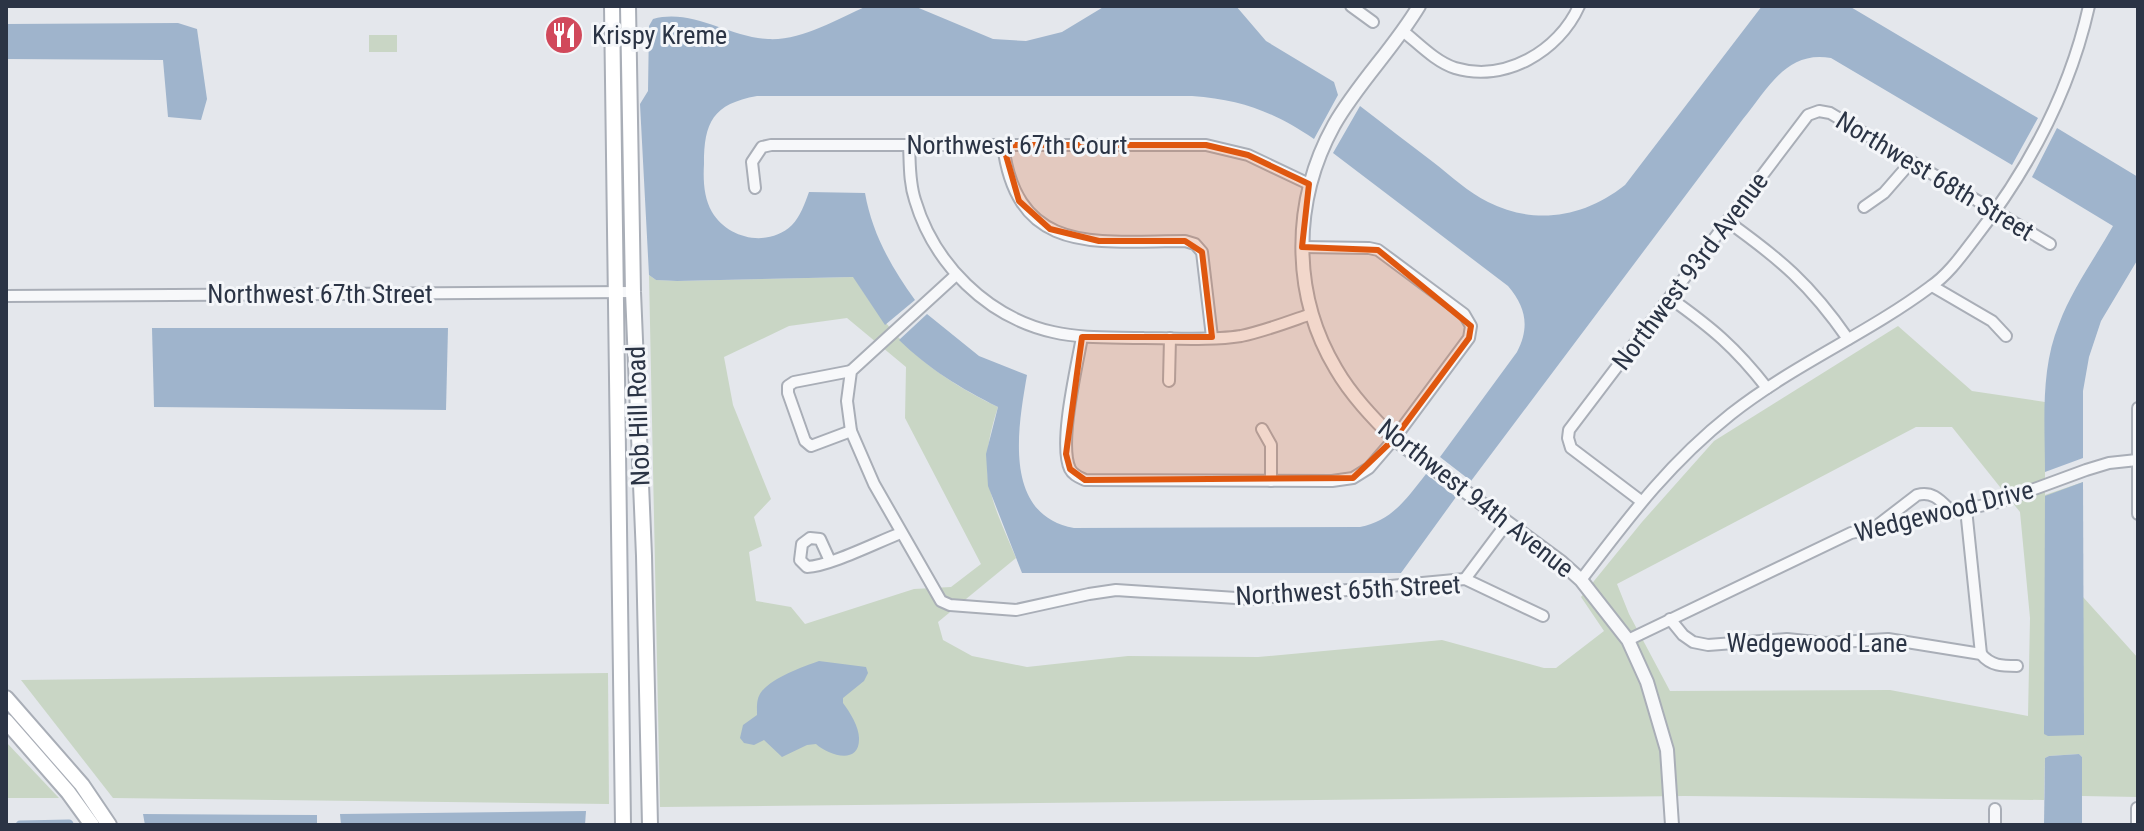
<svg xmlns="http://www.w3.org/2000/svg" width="2144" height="831" font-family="'Roboto Condensed',sans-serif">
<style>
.green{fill:#c9d6c5;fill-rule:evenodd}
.water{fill:#9fb4cc}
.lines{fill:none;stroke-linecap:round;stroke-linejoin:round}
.canal{stroke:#9fb4cc;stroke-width:9}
.minor-casing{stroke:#a9aeb7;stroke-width:14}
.tertiary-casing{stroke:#a9aeb7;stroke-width:16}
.secondary-casing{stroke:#a9aeb7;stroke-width:18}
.minor{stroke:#f7f8fa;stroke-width:10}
.tertiary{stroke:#f7f8fa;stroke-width:12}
.secondary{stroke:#fff;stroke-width:14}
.marked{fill:#df570f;fill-opacity:0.2;stroke:#df570f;stroke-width:6;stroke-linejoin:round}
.labels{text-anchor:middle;stroke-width:6;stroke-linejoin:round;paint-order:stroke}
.poi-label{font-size:26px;fill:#2b3445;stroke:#f4f6f9;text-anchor:start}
.street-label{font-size:26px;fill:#2b3445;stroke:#f4f6f9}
</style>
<rect width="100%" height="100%" fill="#e4e7ec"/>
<g class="green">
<rect x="369" y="35" width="28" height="17"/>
<path d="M649,275L656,280L677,281L854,277C892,340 931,375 998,407C976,474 990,496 1016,558L938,622L943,640L972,656L1027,667L1128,656L1258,657L1442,640L1544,668H1556L1604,631L1581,597L1642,522L1714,441L1898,326L1972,391L2045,402V495L2083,482V597L2138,658V797L2082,796V757L2079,754L2049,756L2045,758L2044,800L1685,796L660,807ZM847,318L906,367L905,418L981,564L951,587L914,589L805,624L791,607L756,601L749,552L762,546L754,517L771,499L733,405L724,357L789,326ZM1916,427H1952L2020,512L2030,618L2028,716L1890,690L1670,691L1629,614L1617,584Z"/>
<polygon points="608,673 609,804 113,798 21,680"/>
<polygon points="6,742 59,798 6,798"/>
</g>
<g class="water">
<path d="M867,6H914L993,39L1026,41L1062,32L1105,6H1236L1266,41L1334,82L1338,95L1314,139C1272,111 1242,100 1192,96H757C713,104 704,122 704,164C703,181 704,198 712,212C728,239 768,248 792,225C800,217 805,203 809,192L865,193C872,233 891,267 915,300L885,325L853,277L677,281L656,280L649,275L640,104L648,91L649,26L653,19C692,8 728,37 768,39C801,41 837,19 867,6Z"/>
<path d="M1762,6H1849L2038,118L2012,165L1831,58C1786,50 1768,89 1743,119L1471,481L1440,457L1517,352C1530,327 1526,307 1508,286L1333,153L1360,106C1385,125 1409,144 1433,162C1451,176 1468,192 1488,202C1535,226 1585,217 1625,185Z"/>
<polygon points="178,23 197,29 207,99 201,120 168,117 163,60 6,59 6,24"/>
<path d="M2057,128L2138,177V259L2101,321L2089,357L2083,391V458L2045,472C2045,423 2040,370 2059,324C2072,289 2095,258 2113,226L2032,177Z"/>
<path d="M927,314L979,356L1027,375C1018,427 1002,515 1074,528L1360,527C1392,521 1407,498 1426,474L1456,497L1401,573H1022L988,486L986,454L998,407C960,388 929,369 899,340Z"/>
<polygon points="152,328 448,328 446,410 154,407"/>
<polygon points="2083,482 2084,735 2048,736 2044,734 2045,496"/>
<path d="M819,661L866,667L868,673L864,681L843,698V703C850,712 859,727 859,738C860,766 828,755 816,744L807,745L782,757L764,740L754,745L744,743L740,738L743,725L757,715C757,707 756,698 762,691C774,677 802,667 819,661Z"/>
<polygon points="2079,754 2082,757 2082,825 2044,825 2045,758 2049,756"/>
<polygon points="586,811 585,825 341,825 340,814"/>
<polygon points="143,814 317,815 317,825 145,825"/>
</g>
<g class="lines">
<polyline class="canal" points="20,825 69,824"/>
<g class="minor-casing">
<g id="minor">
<polyline points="1351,6 1373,22"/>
<path d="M1404,32C1419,44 1436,62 1455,68C1505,83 1559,51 1579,6"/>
<path d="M909,145C910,163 909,182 915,200C934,264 987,317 1053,332C1083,339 1113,337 1144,338C1175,338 1210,341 1241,336C1265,331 1288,322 1311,314"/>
<path d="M1003,145C1017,257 1098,241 1185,241L1195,244L1202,252L1212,337"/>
<polyline points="755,188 752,162 762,147 771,145 1206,145 1248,155 1309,184"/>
<polyline points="1864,207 1884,193 1911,162"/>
<path d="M1727,221C1780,259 1810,284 1848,339"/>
<polyline points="956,275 851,371 847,401 851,431 874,484 941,601 950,605 1016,610 1089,594 1116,590 1251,599 1465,579 1543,616"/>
<polyline points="1932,286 1992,321 2006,336"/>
<polyline points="6,296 633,292"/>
<path d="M1670,298C1712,328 1735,347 1767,388"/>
<path d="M1082,337C1077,366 1058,444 1070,469C1073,475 1079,477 1085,480L1332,481L1353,478L1369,468L1394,439L1469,338L1471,326L1464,314L1378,250L1369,248L1302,247"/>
<polyline points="851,371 794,382 788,386 788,393 805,441 811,446 851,431"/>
<polyline points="1169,381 1170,338"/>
<polyline points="2138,408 2138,514"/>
<polyline points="1262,429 1271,445 1271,481"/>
<polyline points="1641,501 1571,448 1568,438 1569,430 1808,115 1819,111 1830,113 2050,244"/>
<polyline points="1966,509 1981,654"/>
<path d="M1878,525L1917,495C1933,491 1940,500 1951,511"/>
<path d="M830,561L820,539L810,538L802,544L800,560L807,567C830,566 877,542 901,533"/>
<polyline points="1465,579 1507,523"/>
<path d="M1581,580C1629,517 1668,464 1731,414C1793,365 1867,334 1930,287C1948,275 1962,255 1975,238C2028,170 2070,91 2089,6"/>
<path d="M1670,619L1683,635L1693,642L1708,645L1787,639L1825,643L1888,639L1981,654C1991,666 2002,666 2017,666"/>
<polyline points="1628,640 1851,533 1999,502 2086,470 2109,463 2137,460"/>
<polyline points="2137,808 2137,825"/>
<polyline points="1995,809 1995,825"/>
</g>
</g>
<g class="tertiary-casing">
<path id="tertiary" d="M1419,6C1394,48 1358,83 1334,125C1292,201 1291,294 1336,369C1351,395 1373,418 1394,439L1561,562L1581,580L1628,640L1647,682L1667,750L1672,825"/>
</g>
<g class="secondary-casing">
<g id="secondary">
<polyline points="612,6 623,825"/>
<polyline points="628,6 633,292 644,556 650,825"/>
<polyline points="6,698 82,785 109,825"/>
<polyline points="6,721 68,792 92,825"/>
</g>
</g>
<use href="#minor" class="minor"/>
<use href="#tertiary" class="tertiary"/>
<use href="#secondary" class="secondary"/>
</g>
<path class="marked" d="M1003,145H1206L1248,155L1309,184L1302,247L1378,250L1471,326L1469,338L1394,439L1353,478L1085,480L1070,469L1066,454L1082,337H1212L1202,252L1185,241H1099L1050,229L1019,201Z"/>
<defs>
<g id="restaurant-disc" transform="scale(2)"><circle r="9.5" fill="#d1495b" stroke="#f4f6f9"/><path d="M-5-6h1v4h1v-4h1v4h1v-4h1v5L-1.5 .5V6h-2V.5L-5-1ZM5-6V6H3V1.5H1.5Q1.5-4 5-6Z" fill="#fff"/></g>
</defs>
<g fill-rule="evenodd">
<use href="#restaurant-disc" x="564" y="35"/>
</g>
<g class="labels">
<g class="poi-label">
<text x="592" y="44">Krispy Kreme</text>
</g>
<g class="street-label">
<text x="1017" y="154">Northwest 67th Court</text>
<text transform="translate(1935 176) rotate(31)" y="9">Northwest 68th Street</text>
<text transform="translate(1690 271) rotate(-53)" y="9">Northwest 93rd Avenue</text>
<text x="320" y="303">Northwest 67th Street</text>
<text transform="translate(638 416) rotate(-92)" y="9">Nob Hill Road</text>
<text transform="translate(1476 498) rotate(38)" y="9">Northwest 94th Avenue</text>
<text transform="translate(1944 511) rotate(-14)" y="9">Wedgewood Drive</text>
<text transform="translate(1348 590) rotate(-3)" y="9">Northwest 65th Street</text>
<text x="1817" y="652">Wedgewood Lane</text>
</g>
</g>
<rect width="2144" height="831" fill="none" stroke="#2b3445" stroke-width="16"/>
</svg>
